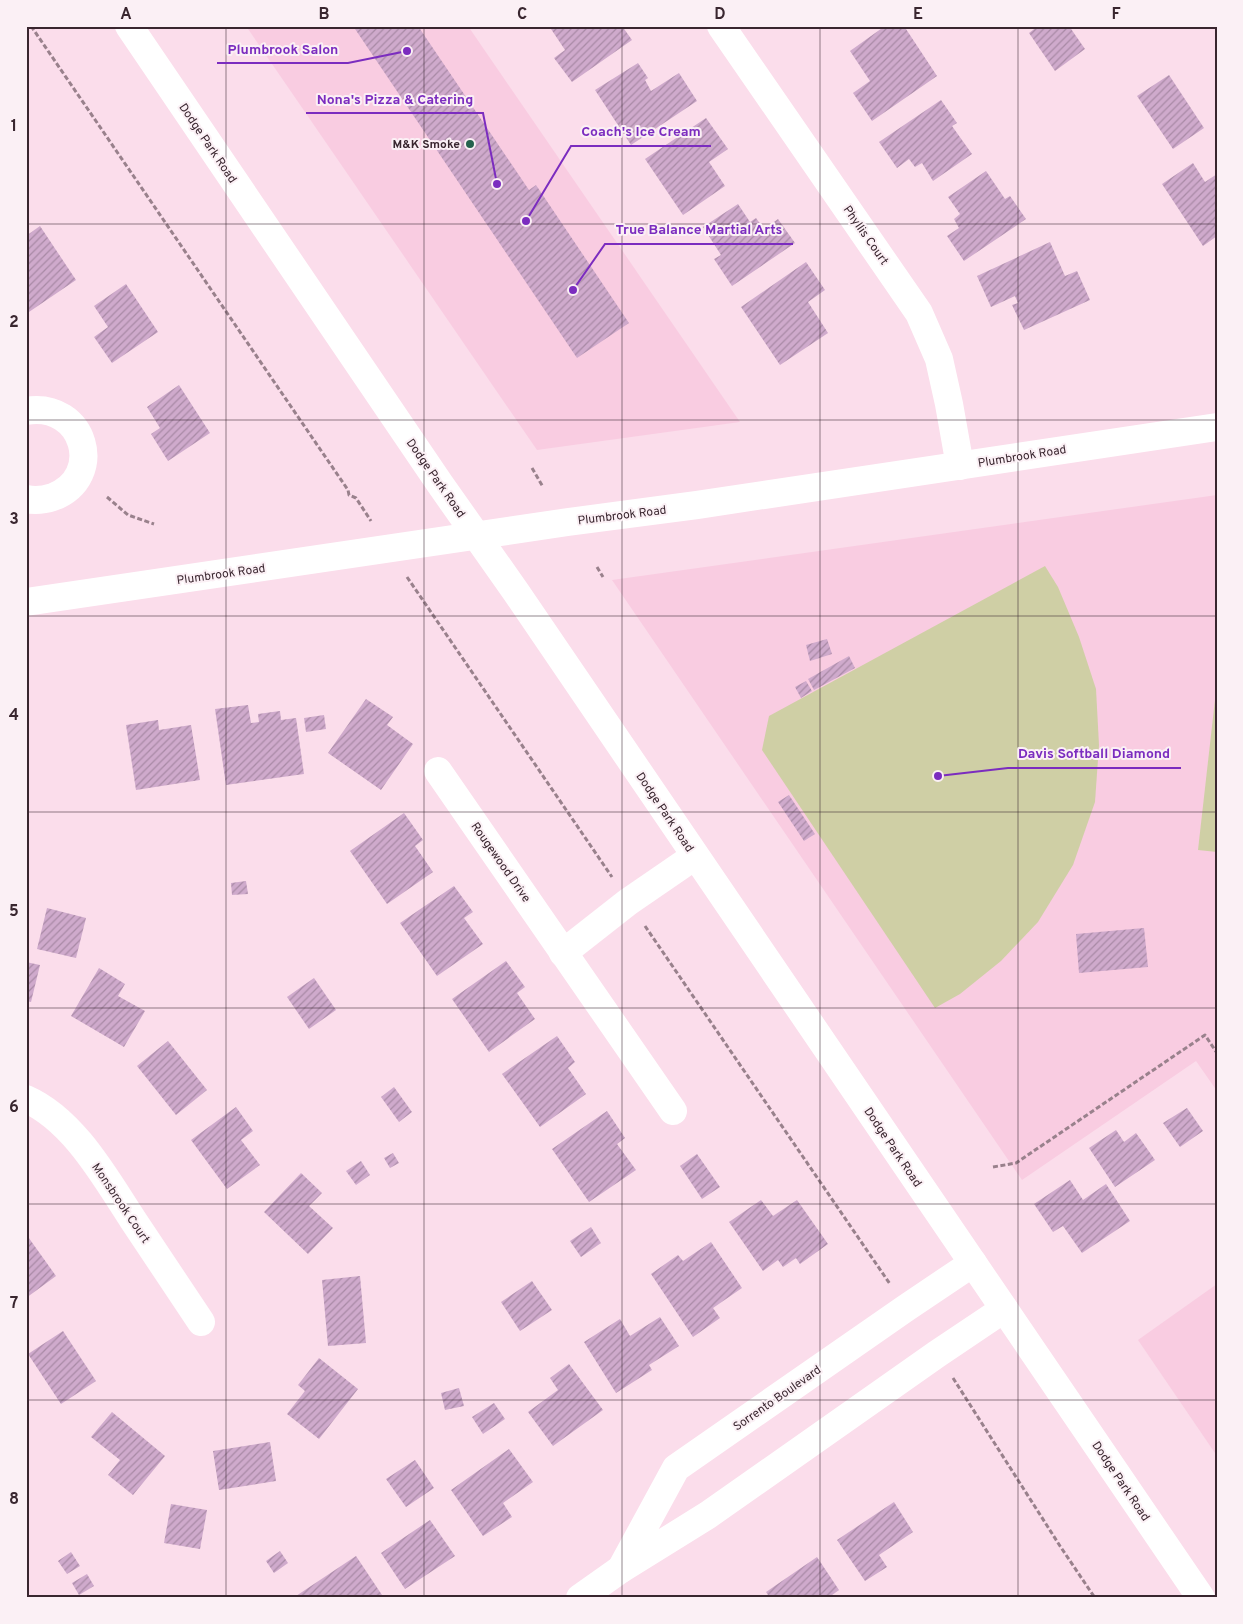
<svg xmlns="http://www.w3.org/2000/svg" width="1243" height="1624" font-family="Overpass,sans-serif">
<style>
.built{fill:#f9cce1}
.green{fill:#cfcfa5}
.building{fill:url(#building-hatch)}
.lines{fill:none;stroke-linecap:round;stroke-linejoin:round}
.path{stroke:#99818c;stroke-width:3;stroke-dasharray:5 2.5;stroke-linecap:butt}
.minor{stroke:#fff;stroke-width:28}
.tertiary{stroke:#fff;stroke-width:28}
.grid{fill:none;stroke:#39262f;stroke-width:1;stroke-opacity:0.55}
.poi-dot{fill:#25624e;stroke:#fbf0f5;stroke-width:2}
.labels{text-anchor:middle;stroke-width:4;stroke-linejoin:round;paint-order:stroke}
.street-label{font-size:12px;fill:#39262f;stroke:#fbf0f5}
.poi-label{font-size:12px;font-weight:bold;fill:#39262f;stroke:#fbf0f5;text-anchor:end}
.leader{fill:none;stroke:#7b2cbf;stroke-width:2}
.callout-dot{fill:#7b2cbf;stroke:#fbf0f5;stroke-width:2}
.callout-label{font-size:14px;text-anchor:middle;font-weight:bold;fill:#7b2cbf;stroke:#fbf0f5;stroke-width:4;stroke-linejoin:round;paint-order:stroke}
.neatline{fill:none;stroke:#39262f;stroke-width:2}
.grid-label{font-size:16px;text-anchor:middle;font-weight:bold;fill:#39262f}
</style>
<defs>
<pattern id="building-hatch" width="6" height="6" patternUnits="userSpaceOnUse" patternTransform="scale(1.25)"><rect width="6" height="6" fill="#cfaacc"/><path d="M-1 1l2-2M0 6l6-6M5 7l2-2" fill="none" stroke="#a98aa6"/></pattern>
</defs>
<rect width="100%" height="100%" fill="#fbddeb"/>
<g class="built">
<polygon points="246,26 468,26 740,422 537,450"/>
<polygon points="1217,495 1217,1091 1196,1061 1022,1180 612,580"/>
<polygon points="1217,1284 1217,1456 1138,1340"/>
</g>
<g class="green">
<polygon points="1045,566 1058,587 1079,637 1096,689 1099,745 1095,802 1073,865 1038,922 1001,961 960,994 935,1008 762,750 769,716"/>
<polygon points="1217,682 1217,852 1198,850"/>
</g>
<g class="building">
<polygon points="353,26 418,26 529,190 536,185 629,323 577,358"/>
<polygon points="549,26 622,26 632,40 572,82 554,58 565,50"/>
<polygon points="885,26 904,26 937,76 872,121 853,93 870,81 850,51"/>
<polygon points="1038,26 1069,26 1085,49 1055,71 1029,33"/>
<polygon points="638,63 648,78 645,80 651,91 679,73 697,101 631,145 595,90"/>
<polygon points="1169,75 1204,128 1173,149 1137,96"/>
<polygon points="941,100 957,123 952,126 972,154 933,181 922,163 915,167 909,159 897,168 879,142"/>
<polygon points="706,118 728,149 709,162 725,186 683,215 645,159"/>
<polygon points="1193,163 1205,182 1217,174 1217,236 1203,246 1162,184"/>
<polygon points="986,171 1005,199 1010,196 1026,219 964,261 947,236 959,228 954,219 960,214 948,197"/>
<polygon points="738,204 750,222 756,218 764,229 778,219 795,243 732,286 714,259 721,255 703,227"/>
<polygon points="40,226 76,280 26,314 26,236"/>
<polygon points="1050,242 1065,276 1077,271 1090,300 1024,330 1012,305 1018,303 1015,296 991,307 977,276"/>
<polygon points="806,262 825,290 808,302 828,333 780,365 741,307"/>
<polygon points="126,284 158,332 112,363 94,337 108,327 94,306"/>
<polygon points="179,385 210,433 168,461 151,434 160,428 147,407"/>
<polygon points="827,639 832,654 810,661 806,645"/>
<polygon points="849,656 855,668 814,690 808,679"/>
<polygon points="806,681 812,691 801,698 795,687"/>
<polygon points="366,699 393,717 387,725 413,744 381,790 328,753"/>
<polygon points="248,705 251,723 259,722 258,714 280,711 281,720 296,718 304,774 226,785 215,709"/>
<polygon points="324,715 326,729 306,732 304,718"/>
<polygon points="158,720 159,730 191,725 200,780 136,790 126,725"/>
<polygon points="789,795 815,834 804,841 778,802"/>
<polygon points="404,813 423,840 415,846 433,872 387,904 350,851"/>
<polygon points="246,881 248,894 232,895 231,883"/>
<polygon points="454,886 473,912 464,918 483,944 437,976 400,923"/>
<polygon points="47,908 86,918 76,958 37,949"/>
<polygon points="1144,928 1148,967 1079,973 1076,934"/>
<polygon points="506,961 525,987 517,993 535,1019 489,1052 452,999"/>
<polygon points="26,962 40,965 31,1002 26,1001"/>
<polygon points="99,968 125,984 118,996 145,1011 124,1047 71,1016"/>
<polygon points="314,978 336,1010 309,1029 287,997"/>
<polygon points="557,1036 575,1062 568,1068 586,1094 540,1127 502,1074"/>
<polygon points="168,1041 207,1090 176,1115 137,1066"/>
<polygon points="394,1087 412,1112 399,1122 381,1097"/>
<polygon points="236,1107 253,1131 241,1140 260,1165 227,1189 191,1140"/>
<polygon points="1187,1108 1203,1131 1180,1147 1163,1123"/>
<polygon points="607,1111 625,1138 617,1144 636,1170 589,1202 552,1149"/>
<polygon points="1116,1130 1124,1142 1136,1133 1155,1160 1115,1187 1089,1148"/>
<polygon points="393,1153 399,1163 390,1168 384,1158"/>
<polygon points="697,1154 720,1187 702,1199 680,1166"/>
<polygon points="361,1161 370,1175 356,1185 346,1171"/>
<polygon points="301,1173 322,1193 309,1206 333,1228 308,1254 264,1212"/>
<polygon points="1070,1180 1083,1200 1106,1184 1130,1221 1082,1253 1063,1226 1053,1232 1034,1204"/>
<polygon points="761,1200 773,1216 797,1200 828,1244 800,1264 796,1258 783,1267 778,1260 763,1271 729,1222"/>
<polygon points="591,1227 601,1243 581,1257 570,1241"/>
<polygon points="26,1234 56,1276 26,1298"/>
<polygon points="711,1242 742,1288 713,1308 720,1318 693,1337 651,1274 678,1255 683,1261"/>
<polygon points="360,1276 366,1343 328,1346 322,1280"/>
<polygon points="532,1281 552,1310 520,1331 501,1302"/>
<polygon points="660,1317 679,1346 649,1365 652,1370 616,1393 584,1342 620,1319 630,1336"/>
<polygon points="63,1331 96,1381 61,1404 28,1354"/>
<polygon points="319,1358 358,1389 319,1439 287,1414 305,1391 298,1385"/>
<polygon points="569,1364 603,1410 553,1446 528,1412 558,1390 550,1378"/>
<polygon points="459,1388 464,1406 445,1410 441,1393"/>
<polygon points="494,1403 505,1419 483,1434 472,1417"/>
<polygon points="112,1412 165,1456 133,1495 108,1475 120,1460 91,1437"/>
<polygon points="270,1442 276,1481 219,1490 213,1451"/>
<polygon points="509,1449 533,1482 503,1503 512,1517 483,1536 451,1490"/>
<polygon points="415,1460 434,1488 406,1507 386,1479"/>
<polygon points="894,1502 913,1532 879,1555 887,1567 865,1581 837,1540"/>
<polygon points="171,1504 207,1510 200,1549 164,1543"/>
<polygon points="430,1520 455,1556 405,1589 381,1553"/>
<polygon points="280,1551 288,1563 274,1573 266,1561"/>
<polygon points="71,1552 80,1566 67,1574 58,1561"/>
<polygon points="356,1556 384,1598 293,1598"/>
<polygon points="817,1557 839,1590 828,1598 770,1598 766,1592"/>
<polygon points="87,1574 94,1586 79,1595 72,1583"/>
</g>
<g class="lines">
<g class="path">
<polyline points="31,26 348,490 349,495 356,498 371,521"/>
<polyline points="532,468 543,487"/>
<polyline points="107,497 128,515 154,524"/>
<polyline points="597,567 603,577"/>
<polyline points="407,577 612,877"/>
<polyline points="645,926 890,1284"/>
<polyline points="993,1167 1016,1163 1205,1035 1217,1053"/>
<polyline points="953,1378 1060,1546 1095,1598"/>
</g>
<g class="minor">
<polyline points="721,26 919,313 939,359 949,404 960,466"/>
<path d="M26,411C85,401 106,477 53,497C44,500 35,501 26,499"/>
<polyline points="438,771 673,1111"/>
<polyline points="563,953 628,902 695,856"/>
<path d="M26,1099C74,1120 106,1179 133,1220C156,1254 178,1288 201,1322"/>
<polyline points="973,1263 906,1308 676,1468 621,1569 708,1515 937,1354 1004,1309"/>
<polyline points="580,1598 621,1569"/>
</g>
<g class="tertiary">
<polyline points="129,26 440,484 516,592 1201,1598"/>
<polyline points="26,602 568,522 697,505 1217,427"/>
</g>
</g>
<path class="grid" d="M226,26V1598M424,26V1598M622,26V1598M820,26V1598M1018,26V1598M26,224H1217M26,420H1217M26,616H1217M26,812H1217M26,1008H1217M26,1204H1217M26,1400H1217"/>
<circle class="poi-dot" cx="470" cy="144" r="5"/>
<g class="labels">
<g class="street-label">
<text transform="translate(208 143) rotate(56)" y="4">Dodge Park Road</text>
<text transform="translate(866 235) rotate(55)" y="4">Phyllis Court</text>
<text transform="translate(1022 456) rotate(-9)" y="4">Plumbrook Road</text>
<text transform="translate(436 478) rotate(55)" y="4">Dodge Park Road</text>
<text transform="translate(622 515) rotate(-7)" y="4">Plumbrook Road</text>
<text transform="translate(221 574) rotate(-8)" y="4">Plumbrook Road</text>
<text transform="translate(665 812) rotate(56)" y="4">Dodge Park Road</text>
<text transform="translate(501 862) rotate(55)" y="4">Rougewood Drive</text>
<text transform="translate(893 1147) rotate(56)" y="4">Dodge Park Road</text>
<text transform="translate(121 1203) rotate(56)" y="4">Monsbrook Court</text>
<text transform="translate(777 1398) rotate(-35)" y="4">Sorrento Boulevard</text>
<text transform="translate(1121 1481) rotate(56)" y="4">Dodge Park Road</text>
</g>
<g class="poi-label">
<text x="460" y="148">M&amp;K Smoke</text>
</g>
</g>
<path class="leader" d="M407 51L348 63H217M497 184L483 113H306M526 221L571 146H711M573 290L605 244H793M938 776L1008 768H1181"/>
<g class="callout-dot">
<circle cx="407" cy="51" r="5"/>
<circle cx="497" cy="184" r="5"/>
<circle cx="526" cy="221" r="5"/>
<circle cx="573" cy="290" r="5"/>
<circle cx="938" cy="776" r="5"/>
</g>
<g class="callout-label">
<text x="283" y="54">Plumbrook Salon</text>
<text x="395" y="104">Nona's Pizza &amp; Catering</text>
<text x="641" y="136">Coach's Ice Cream</text>
<text x="699" y="234">True Balance Martial Arts</text>
<text x="1094" y="758">Davis Softball Diamond</text>
</g>
<rect width="1243" height="1624" fill="none" stroke="#fbf0f5" stroke-width="55"/>
<rect x="28" y="28" width="1188" height="1568" class="neatline"/>
<g class="grid-label">
<text x="126" y="19">A</text>
<text x="324" y="19">B</text>
<text x="522" y="19">C</text>
<text x="720" y="19">D</text>
<text x="918" y="19">E</text>
<text x="1116" y="19">F</text>
<text x="14" y="131">1</text>
<text x="14" y="327">2</text>
<text x="14" y="524">3</text>
<text x="14" y="720">4</text>
<text x="14" y="916">5</text>
<text x="14" y="1112">6</text>
<text x="14" y="1308">7</text>
<text x="14" y="1504">8</text>
</g>
</svg>
